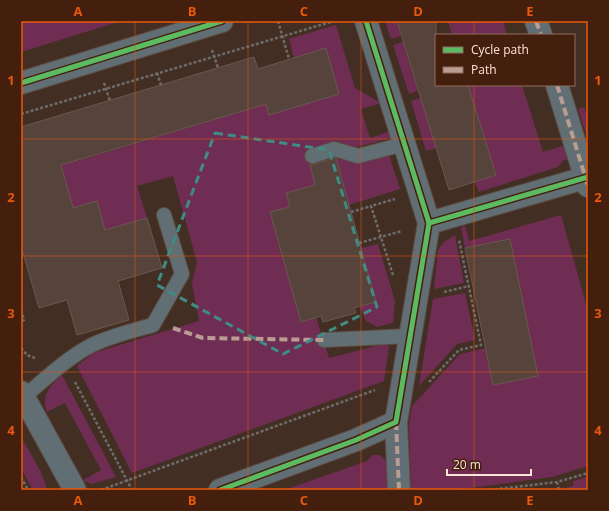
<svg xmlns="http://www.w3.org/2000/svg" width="609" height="511" font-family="'Open Sans',sans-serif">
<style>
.green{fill:#702d54}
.building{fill:#56443c;stroke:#6a584f}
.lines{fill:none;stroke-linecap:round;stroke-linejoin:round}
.lane-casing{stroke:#5e4c43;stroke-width:16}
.street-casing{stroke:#5e4c43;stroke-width:24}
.path{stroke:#6d6c6b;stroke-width:2.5;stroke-dasharray:3 2;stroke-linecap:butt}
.lane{stroke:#616e73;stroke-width:14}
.street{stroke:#616e73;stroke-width:22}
.quiet{stroke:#b99d93;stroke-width:4;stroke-dasharray:8 4;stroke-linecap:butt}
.cycleway-casing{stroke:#451f0d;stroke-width:8}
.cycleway{stroke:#5cba63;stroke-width:5}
.marked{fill:none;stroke:#3e8c83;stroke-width:3;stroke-dasharray:8 5;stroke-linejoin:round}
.grid{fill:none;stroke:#e8590c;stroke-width:1;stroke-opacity:0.55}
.neatline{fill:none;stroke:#e8590c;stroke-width:1.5}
.grid-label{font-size:13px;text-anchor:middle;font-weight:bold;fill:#e8590c}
</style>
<rect width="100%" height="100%" fill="#432e24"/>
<g class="green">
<polygon points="21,21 121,21 21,52"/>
<polygon points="385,21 397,21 401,36 391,39"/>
<polygon points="448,21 503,21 507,35 452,35"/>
<polygon points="336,25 355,88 381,103 361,109 370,138 389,132 391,138 357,147 335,142 307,152 315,185 286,193 316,317 329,358 384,344 389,346 384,381 132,473 77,366 93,353 199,321 192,283 197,262 173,176 137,186 147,218 105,230 97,201 73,208 59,161 77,161 266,104 269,115 339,94 326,49 294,58 289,39"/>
<polygon points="403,42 418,91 409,94 393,45"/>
<polygon points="468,85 522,85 543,152 568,144 570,159 564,160 558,167 479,192 475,182 496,174"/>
<polygon points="421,98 436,148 426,151 411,101"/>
<polygon points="584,107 588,119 588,140 578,109"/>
<polygon points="389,155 400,189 349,205 335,158 359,164"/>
<polygon points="561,215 588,311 588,466 552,477 455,490 411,490 409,425 412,406 460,354 486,348 493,385 538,376 510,239 465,248 461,227 465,226 469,241"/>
<polygon points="455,235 464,283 434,289 438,250 444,242"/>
<polygon points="378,244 395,301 393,323 377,327 366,321 360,307 376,302 361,248"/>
<polygon points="465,293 475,340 457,344 419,386 433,299"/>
<path d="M62,375L116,477L91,484L83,480L101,470L65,403L47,412C41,396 50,385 62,375Z"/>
<path d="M21,437C27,448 47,478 46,490H33L21,468Z"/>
<polygon points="373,455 380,455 389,464 389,490 284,490 367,461"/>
<polygon points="588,477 588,490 566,490 565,488 573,486 573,481"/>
</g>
<g class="building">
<polygon points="397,21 436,21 436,85 468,85 496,175 449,190"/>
<polygon points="326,48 339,94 269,115 266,104 61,165 73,208 97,201 105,230 147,218 162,268 118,281 129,320 77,335 67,300 39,308 21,246 21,127 254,57 258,69"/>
<polygon points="334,158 336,158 376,302 354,308 356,313 323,322 321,316 301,322 270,212 290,207 286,193 315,185 310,165"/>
<polygon points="510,239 538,376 493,385 465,248"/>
</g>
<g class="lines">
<g class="lane-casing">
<g id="lane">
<polyline points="312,156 334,149 358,156 404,144"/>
<polyline points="324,340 410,336"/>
<path d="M24,397C45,379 66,359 90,346C110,336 132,331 153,325L182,274L164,215"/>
</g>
</g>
<g class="street-casing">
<g id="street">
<polyline points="536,21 541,35"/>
<polyline points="21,83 222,21"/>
<polyline points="557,85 588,186"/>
<polyline points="429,223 588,177"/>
<polyline points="21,392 75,490"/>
<polyline points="396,422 399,490"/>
<polyline points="220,490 356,440 396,422 429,223 366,21"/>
</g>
</g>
<g class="path">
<polyline points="278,21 289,59"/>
<polyline points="212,50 218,68"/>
<polyline points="157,73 161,85"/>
<polyline points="104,83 110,101"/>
<polyline points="21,114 334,21"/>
<polyline points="351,212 371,206"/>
<polyline points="359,243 402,231"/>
<polyline points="393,275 371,206 395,199"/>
<polyline points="444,292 469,286"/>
<polyline points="21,310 24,320 21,321"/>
<polyline points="21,348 27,355 35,358"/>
<polyline points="75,382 132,490"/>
<polyline points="429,382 459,350 481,345 459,240"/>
<polyline points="21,477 28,490"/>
<polyline points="557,482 559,490"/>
<polyline points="101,490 375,390"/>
<polyline points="490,490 557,482 588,473"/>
</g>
<use href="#lane" class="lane"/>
<use href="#street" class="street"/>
<g class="quiet">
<polyline points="536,21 541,35"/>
<polyline points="557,85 588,186"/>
<polyline points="173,328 203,338 324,340"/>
<polyline points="396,422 399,490"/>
</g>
<g class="cycleway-casing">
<g id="cycleway">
<polyline points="21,83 222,21"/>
<polyline points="429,223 588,177"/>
<polyline points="220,490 356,440 396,422 429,223 366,21"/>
</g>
</g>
<use href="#cycleway" class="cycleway"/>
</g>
<path class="marked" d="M215,133L329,150L377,307L283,354L157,285Z"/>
<path class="grid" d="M135,21V490M248,21V490M361,21V490M474,21V35M474,85V490M21,139H588M21,256H588M21,372H588"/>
<rect width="609" height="511" fill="none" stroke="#451f0d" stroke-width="44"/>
<rect x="435" y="34" width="140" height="52" fill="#451f0d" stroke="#8e6d5e"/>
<rect x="443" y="47" width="20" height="6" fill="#5cba63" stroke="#8e6d5e"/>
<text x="471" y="54" font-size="12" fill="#fce3d8">Cycle path</text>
<rect x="443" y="67" width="20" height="6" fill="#b99d93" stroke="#8e6d5e"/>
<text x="471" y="74" font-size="12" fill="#fce3d8">Path</text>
<path d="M447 469v6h84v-6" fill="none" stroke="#fce3d8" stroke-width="2"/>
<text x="453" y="469" font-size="12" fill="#fce3d8" stroke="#451f0d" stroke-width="3" paint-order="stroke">20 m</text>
<rect x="22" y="22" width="565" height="467" class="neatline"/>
<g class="grid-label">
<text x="78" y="16">A</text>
<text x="192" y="16">B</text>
<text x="304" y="16">C</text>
<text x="418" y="16">D</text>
<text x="530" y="16">E</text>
<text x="11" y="85">1</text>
<text x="598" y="85">1</text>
<text x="11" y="202">2</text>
<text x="598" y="202">2</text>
<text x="11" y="318">3</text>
<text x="598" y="318">3</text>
<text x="11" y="435">4</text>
<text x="598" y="435">4</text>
<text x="78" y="505">A</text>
<text x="192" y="505">B</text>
<text x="304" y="505">C</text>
<text x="418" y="505">D</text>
<text x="530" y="505">E</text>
</g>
</svg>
